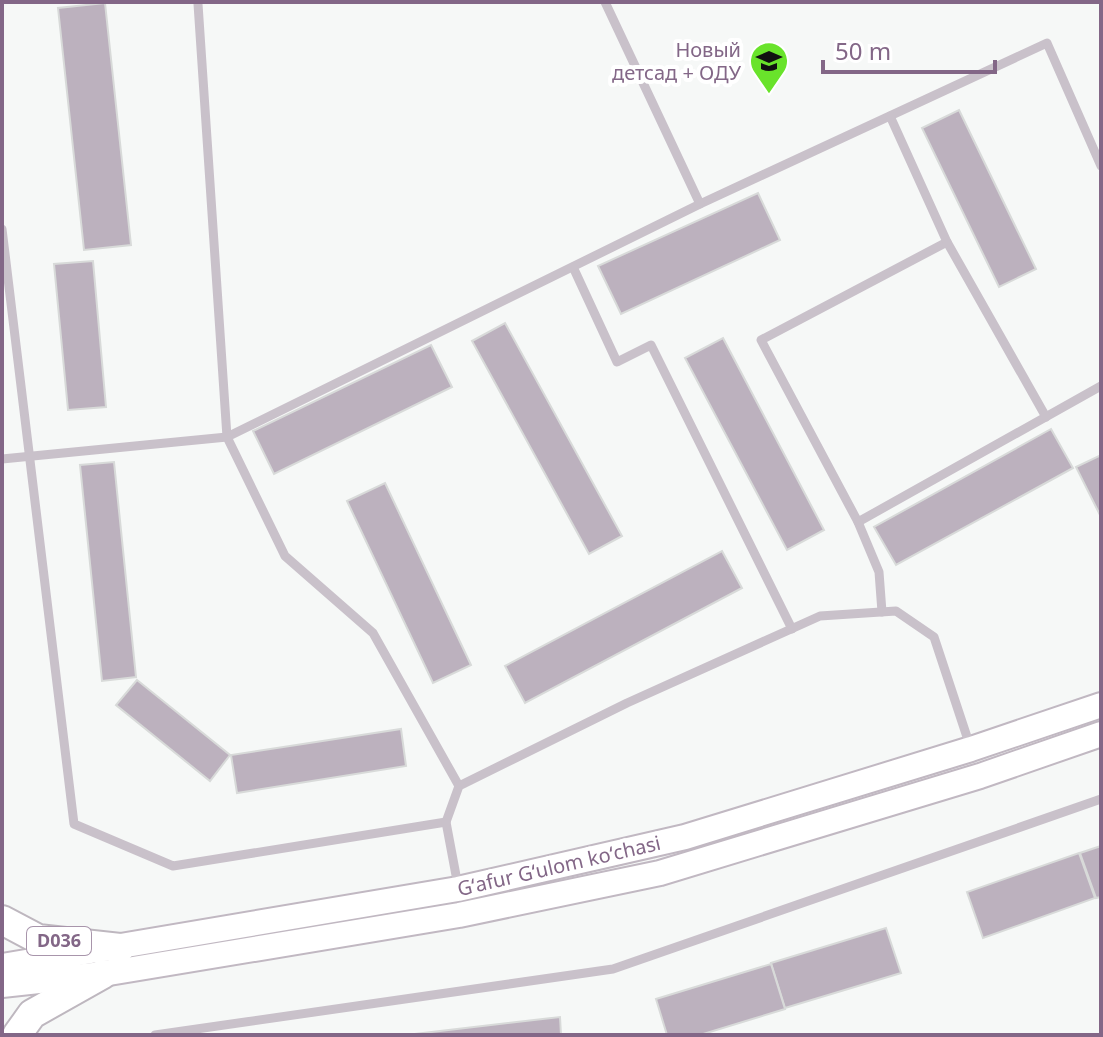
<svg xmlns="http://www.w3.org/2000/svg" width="1103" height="1037" font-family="'Noto Sans',sans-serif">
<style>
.building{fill:#bcb1be;stroke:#d8dad9;stroke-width:2}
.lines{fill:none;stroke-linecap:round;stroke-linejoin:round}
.secondary-casing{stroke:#c1b8c2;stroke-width:28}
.primary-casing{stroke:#beb7bf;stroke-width:32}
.service{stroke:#c9c1ca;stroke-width:9}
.secondary{stroke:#fff;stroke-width:24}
.primary{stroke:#fff;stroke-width:28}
.labels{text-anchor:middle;stroke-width:8;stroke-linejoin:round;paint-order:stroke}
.shield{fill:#fff;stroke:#a895ab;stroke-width:2}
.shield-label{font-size:18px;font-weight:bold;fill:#836787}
.poi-label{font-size:20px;fill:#836787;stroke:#fff;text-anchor:end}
.street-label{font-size:20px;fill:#836787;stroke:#fff}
</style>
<rect width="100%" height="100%" fill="#f6f8f7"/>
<g class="building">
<polygon points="105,3 131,245 84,250 58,8"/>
<polygon points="959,110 1036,269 999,287 922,128"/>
<polygon points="758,193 780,240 621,314 598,266"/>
<polygon points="93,261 106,407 68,410 54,264"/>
<polygon points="505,323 622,536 589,554 472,341"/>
<polygon points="723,338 824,530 787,550 685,358"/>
<polygon points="431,345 452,387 274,474 253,431"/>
<polygon points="1051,429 1073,468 896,565 874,527"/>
<polygon points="1101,455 1101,517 1076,467"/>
<polygon points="114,462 136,677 102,681 80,465"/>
<polygon points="385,483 471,665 433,683 347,501"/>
<polygon points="722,551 742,588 525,703 505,666"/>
<polygon points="137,680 230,755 210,781 116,705"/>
<polygon points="401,729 406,766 237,793 231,755"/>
<polygon points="1101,846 1101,897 1096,898 1080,853"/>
<polygon points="1079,853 1095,898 983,938 967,892"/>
<polygon points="886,928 901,973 785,1008 771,963"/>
<polygon points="771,964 785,1009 700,1035 667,1035 656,999"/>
<polygon points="560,1017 561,1035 406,1035"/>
</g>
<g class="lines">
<g class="secondary-casing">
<g id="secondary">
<polyline points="2,966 458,889 685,837 971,749 1101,705"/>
<polyline points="2,985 103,974 459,915 660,873 980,776 1101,734"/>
</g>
</g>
<g class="primary-casing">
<g id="primary">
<polyline points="2,920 38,939 120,948"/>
<polyline points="17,1035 32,1014 103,974"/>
</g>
</g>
<g class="service">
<polyline points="605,2 700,204 1047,43 1101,166"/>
<polyline points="198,4 227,437 285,556 373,633 459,786"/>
<polyline points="890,116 947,242 761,340 858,522 1101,386"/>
<polyline points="2,229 74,824 173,866 446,822 458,886"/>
<polyline points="947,242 1046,417"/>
<polyline points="573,267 617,362 651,345 792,629"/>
<polyline points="2,459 227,437 700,204"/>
<polyline points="858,522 879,572 882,612"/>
<polyline points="446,822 459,786 627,703 820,616 896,611 934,637 970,746"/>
<polyline points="155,1035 613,969 1101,799"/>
</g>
<use href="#secondary" class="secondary"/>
<use href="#primary" class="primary"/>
</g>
<defs>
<g id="school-pin" transform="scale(2)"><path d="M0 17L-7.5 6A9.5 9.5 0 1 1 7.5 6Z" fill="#69e32b" stroke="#fff"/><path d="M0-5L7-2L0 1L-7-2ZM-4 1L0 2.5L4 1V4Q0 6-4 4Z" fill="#111"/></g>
</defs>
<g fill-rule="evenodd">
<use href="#school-pin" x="769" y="61"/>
</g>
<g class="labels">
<rect class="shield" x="27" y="927" width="64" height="28" rx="6"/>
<g class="shield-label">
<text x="59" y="947">D036</text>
</g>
<g class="poi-label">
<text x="741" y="57">Новый<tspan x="741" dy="23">детсад + ОДУ</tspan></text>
</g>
<g class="street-label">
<text transform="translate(559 866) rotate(-13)" y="7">Gʻafur Gʻulom koʻchasi</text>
</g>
</g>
<rect width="1103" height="1037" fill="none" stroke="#836787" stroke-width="8"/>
<path d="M823 60v12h172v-12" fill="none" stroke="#836787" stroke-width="4"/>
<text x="835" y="60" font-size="24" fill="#836787" stroke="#ffffff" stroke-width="6" paint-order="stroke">50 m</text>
</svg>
